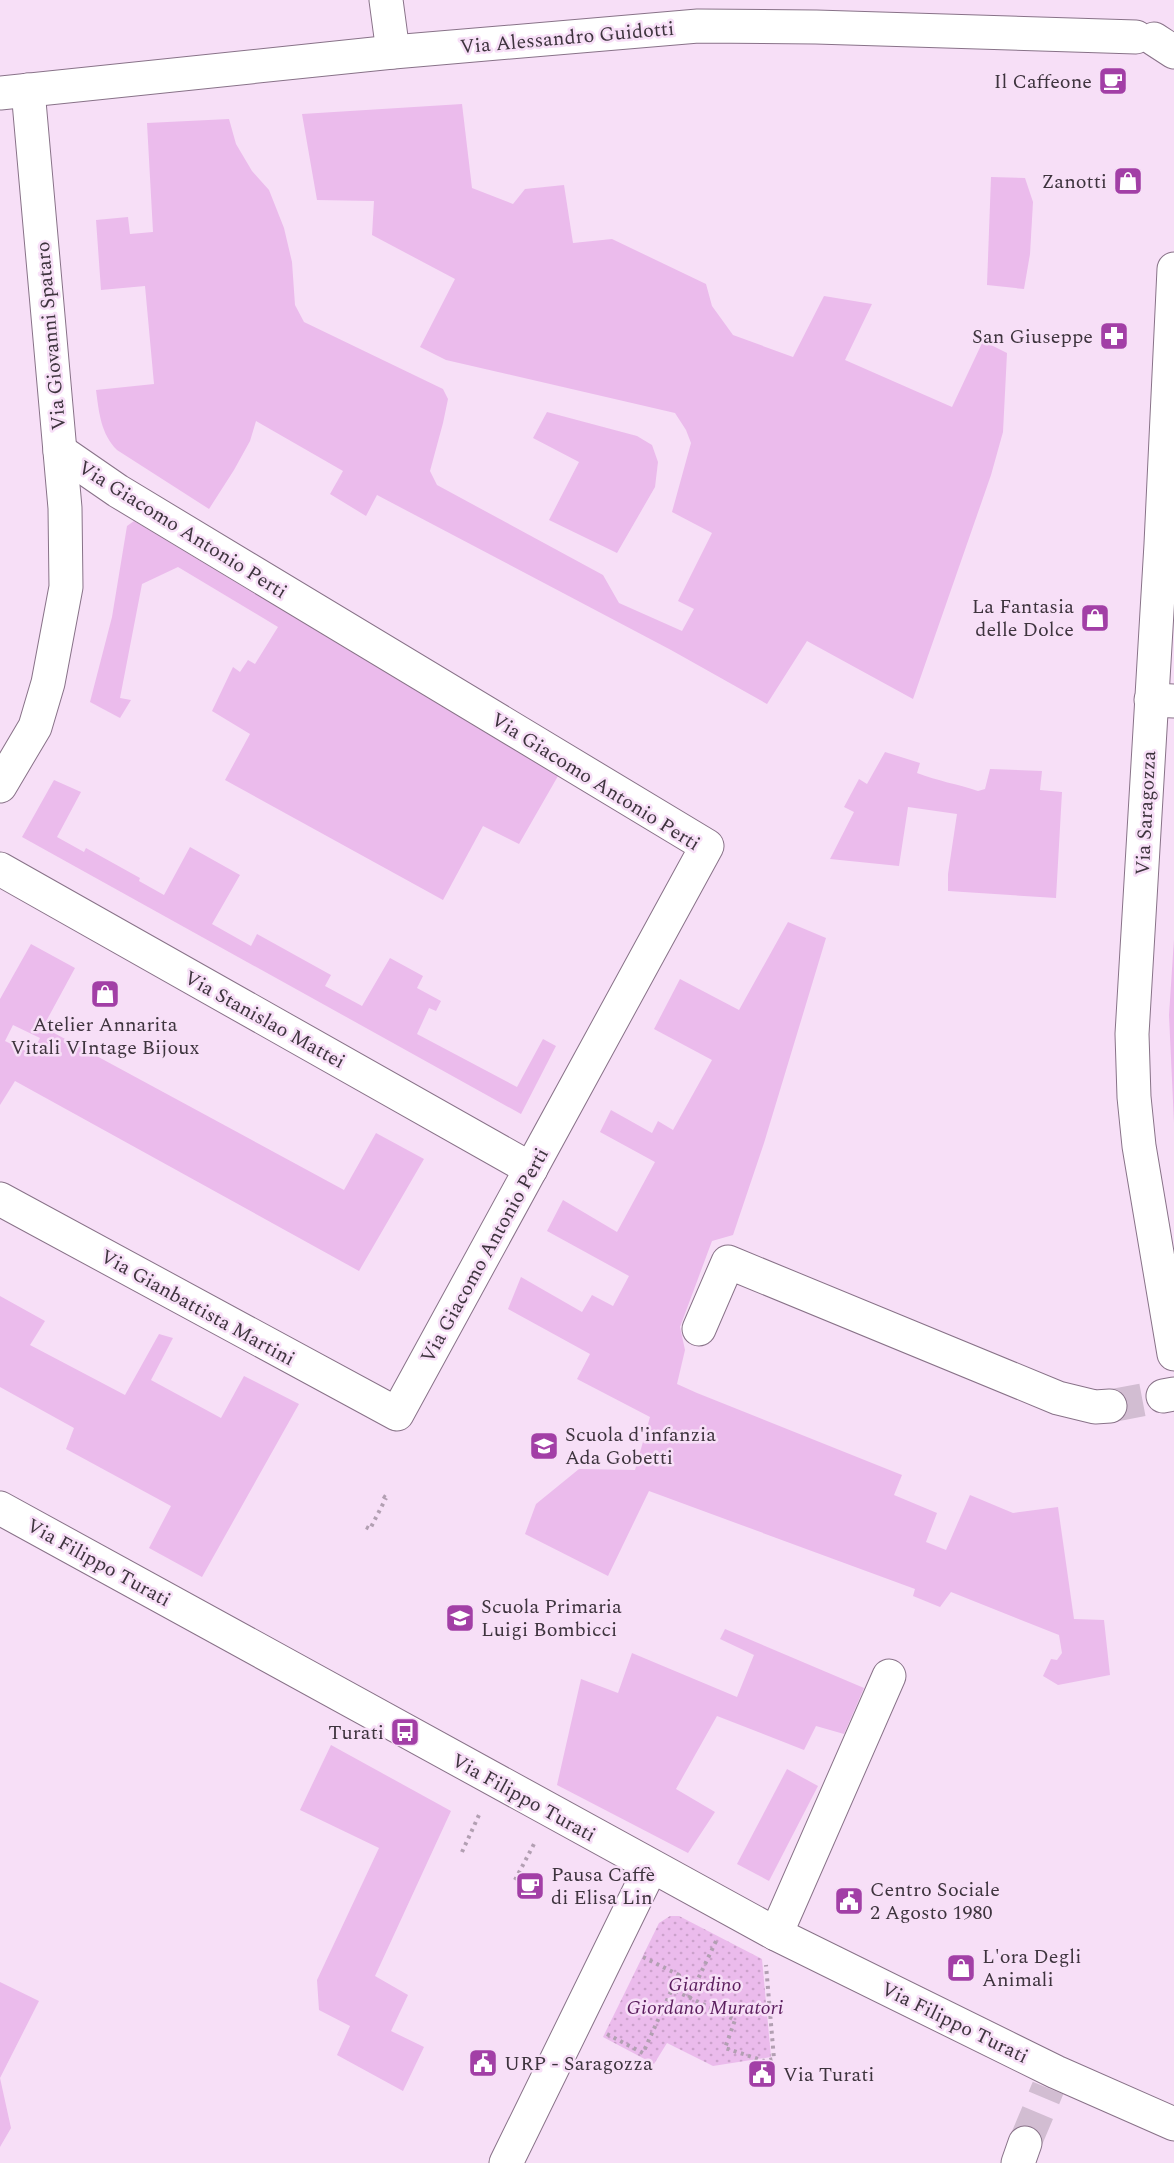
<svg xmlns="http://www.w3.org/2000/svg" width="1174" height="2163" font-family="Spectral,serif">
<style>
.grass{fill:#ebbbec;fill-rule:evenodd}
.park{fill:url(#park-dots)}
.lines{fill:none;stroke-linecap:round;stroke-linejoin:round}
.minor-tunnel{stroke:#d2bdd2;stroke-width:33;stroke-dasharray:33 16;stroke-linecap:butt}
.minor-casing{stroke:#887288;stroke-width:35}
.major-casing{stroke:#887288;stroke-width:35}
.path{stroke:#b29fb2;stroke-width:4;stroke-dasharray:3 4.5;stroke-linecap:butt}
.minor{stroke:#fff;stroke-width:33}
.major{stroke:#fff;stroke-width:33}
.labels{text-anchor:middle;stroke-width:5;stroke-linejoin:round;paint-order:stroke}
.street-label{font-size:20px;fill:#3e343e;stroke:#f7dff7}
.poi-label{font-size:20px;fill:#3e343e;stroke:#f7dff7;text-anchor:start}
.park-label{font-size:20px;font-style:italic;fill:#5a1d5d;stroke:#f7dff7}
</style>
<defs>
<pattern id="park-dots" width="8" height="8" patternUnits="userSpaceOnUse" patternTransform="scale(1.5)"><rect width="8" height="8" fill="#ebbbec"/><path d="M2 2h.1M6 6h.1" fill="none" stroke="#cba1cb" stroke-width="1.8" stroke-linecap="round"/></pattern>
</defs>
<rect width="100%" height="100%" fill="#f7dff7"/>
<g class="grass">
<path d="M462,104L472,188L513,204L525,189L564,185L573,243L612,239L706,284L712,306L733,335L793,357L824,296L872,304L845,360L952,407L983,341L1007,353L1003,432L991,475L913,699L807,641L767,704L671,650L377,495L366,516L330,494L343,471L256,421L250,441L234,470L209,509L117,450C101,434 99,413 96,390L154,384L145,286L101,290L96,220L128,217L130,234L153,232L147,123L229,119L236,144L252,171L269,190L284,228L292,262L295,305L304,322L443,389L448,399L443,423L430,471L437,485L603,575L619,603L682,631L694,609L678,601L712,533L672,512L691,443L686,430L675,413L446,360L420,347L455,279L372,235L374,201L317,200L302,114Z"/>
<polygon points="991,177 1025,178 1033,202 1030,254 1024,289 987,285"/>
<polygon points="547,412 637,436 652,445 658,462 655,487 617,553 549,520 579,462 533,438"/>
<polygon points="134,521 558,776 519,844 483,826 443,900 225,780 250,734 212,711 233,667 240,672 248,660 255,664 278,627 178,567 142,584 120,698 131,700 120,718 90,702 112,617 127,526"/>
<path d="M885,752L920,763L917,773C938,781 957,784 978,791L985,789L990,769L1042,771L1040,790L1062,792L1056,898L948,891V874L957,814L908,807L899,866L830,859L854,812L844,807L859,779L867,784Z"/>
<polygon points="54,780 81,792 57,837 84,852 86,848 140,878 139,881 164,895 190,847 240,875 212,924 251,946 257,934 331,975 325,986 362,1006 390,958 423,976 417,988 441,1001 436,1011 429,1008 417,1034 517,1087 543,1039 556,1046 521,1114 22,837"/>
<polygon points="788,922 826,938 764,1143 733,1235 712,1241 680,1327 685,1350 677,1384 697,1393 902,1475 894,1495 937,1513 926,1542 946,1550 970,1495 1013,1513 1058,1507 1074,1619 1104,1620 1110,1675 1058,1685 1043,1676 1051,1659 1057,1660 1062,1653 1059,1635 951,1592 940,1607 913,1596 915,1589 649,1491 608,1576 525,1534 536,1504 579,1469 635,1470 650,1417 577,1379 590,1354 508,1309 521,1277 582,1312 592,1295 613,1306 629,1276 547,1231 563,1200 617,1232 655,1162 600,1132 611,1110 652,1133 658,1121 673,1130 712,1060 654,1029 680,979 739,1010"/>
<polygon points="1174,939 1174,1123 1169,1015"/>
<path d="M31,944L75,968L43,1027L344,1190L376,1133L424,1159L359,1271L15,1081L0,1105V999ZM13,1025L40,1038L32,1054L5,1041Z"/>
<polygon points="0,1296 45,1321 30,1345 125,1395 159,1334 173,1338 151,1380 221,1418 244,1376 299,1404 202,1577 149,1548 171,1506 66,1449 74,1428 0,1387"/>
<polygon points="725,1629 864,1688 844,1734 816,1726 804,1750 717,1716 676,1789 715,1812 688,1853 557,1785 581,1679 618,1693 632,1653 737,1697 754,1655 720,1639"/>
<polygon points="331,1745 451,1811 375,1976 408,1995 391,2031 424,2047 403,2091 337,2055 350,2026 319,2010 317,1980 379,1848 300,1810"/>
<polygon points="787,1769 818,1786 769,1881 737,1864"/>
<polygon points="0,1982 39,2001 0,2078 11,2128 0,2147"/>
</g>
<polygon class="park" points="670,1916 679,1916 762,1959 771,2057 713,2066 667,2043 654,2064 603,2037 659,1923"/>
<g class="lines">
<g class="minor-tunnel">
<polyline points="1110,1406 1163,1396"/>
<polyline points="1025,2143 1048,2088"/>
</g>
<g class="minor-casing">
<g id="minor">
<polyline points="386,0 393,52"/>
<polyline points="1154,39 1174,52"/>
<polyline points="0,93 393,52 698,26 816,27 1136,37"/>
<polyline points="1151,700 1174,701"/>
<polyline points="0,786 35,727 48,683 66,587 65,508 28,90"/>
<polyline points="0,869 531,1169"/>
<polyline points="0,1199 397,1414 707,846 118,491 60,451"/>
<polyline points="699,1329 728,1262 1058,1398 1095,1407 1110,1406"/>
<polyline points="1163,1396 1174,1394"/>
<polyline points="0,1508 776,1934 1056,2072 1174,2124"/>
<polyline points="776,1934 889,1676"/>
<polyline points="506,2163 651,1867"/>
<polyline points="1018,2163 1025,2143"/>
</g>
</g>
<g class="major-casing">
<polyline id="major" points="1174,269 1161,544 1132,1034 1134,1097 1139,1146 1174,1354"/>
</g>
<g class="path">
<polyline points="383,1496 389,1500"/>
<polyline points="366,1527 370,1529 386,1498"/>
<polyline points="462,1852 479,1815"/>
<polyline points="515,1880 534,1844"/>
<polyline points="643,1957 679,1975 672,1989 735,2020 725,2048 764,2061 774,2059 766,1965"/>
<polyline points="689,1998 717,1939"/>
<polyline points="607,2034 643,2053 672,1989"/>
</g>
<use href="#minor" class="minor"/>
<use href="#major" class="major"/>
</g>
<defs>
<g id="cafe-square" transform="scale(1.5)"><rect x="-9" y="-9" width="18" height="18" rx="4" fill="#a23fa6" stroke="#f7dff7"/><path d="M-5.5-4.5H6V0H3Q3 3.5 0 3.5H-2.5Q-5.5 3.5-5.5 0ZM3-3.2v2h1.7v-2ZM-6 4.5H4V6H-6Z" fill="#fff"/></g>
<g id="shop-square" transform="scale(1.5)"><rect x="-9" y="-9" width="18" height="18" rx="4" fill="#a23fa6" stroke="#f7dff7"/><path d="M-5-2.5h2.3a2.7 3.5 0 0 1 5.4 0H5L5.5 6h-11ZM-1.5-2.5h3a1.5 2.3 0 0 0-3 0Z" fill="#fff"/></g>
<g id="pharmacy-square" transform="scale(1.5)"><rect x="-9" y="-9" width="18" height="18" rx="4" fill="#a23fa6" stroke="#f7dff7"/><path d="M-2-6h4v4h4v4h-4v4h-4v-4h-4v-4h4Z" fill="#fff"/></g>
<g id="school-square" transform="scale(1.5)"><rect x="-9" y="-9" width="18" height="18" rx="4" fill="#a23fa6" stroke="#f7dff7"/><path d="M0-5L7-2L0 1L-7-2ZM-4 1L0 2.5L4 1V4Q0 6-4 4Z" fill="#fff"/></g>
<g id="bus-square" transform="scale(1.5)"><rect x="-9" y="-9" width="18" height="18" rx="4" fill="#a23fa6" stroke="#f7dff7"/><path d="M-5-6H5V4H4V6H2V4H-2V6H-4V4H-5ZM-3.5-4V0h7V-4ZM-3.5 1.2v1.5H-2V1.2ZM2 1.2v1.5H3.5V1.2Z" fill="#fff"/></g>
<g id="civic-square" transform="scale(1.5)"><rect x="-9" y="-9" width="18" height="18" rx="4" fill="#a23fa6" stroke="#f7dff7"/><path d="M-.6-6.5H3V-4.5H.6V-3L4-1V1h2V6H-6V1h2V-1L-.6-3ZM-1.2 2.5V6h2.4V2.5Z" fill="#fff"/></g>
</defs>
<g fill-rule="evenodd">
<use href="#cafe-square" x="1113" y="81"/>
<use href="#shop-square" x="1128" y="181"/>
<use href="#pharmacy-square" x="1114" y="336"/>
<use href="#shop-square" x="1095" y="618"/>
<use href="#shop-square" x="105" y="994"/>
<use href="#school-square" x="544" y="1446"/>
<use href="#school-square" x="460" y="1618"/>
<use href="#bus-square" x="405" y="1732"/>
<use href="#cafe-square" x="530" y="1886"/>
<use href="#civic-square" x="849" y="1901"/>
<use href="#shop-square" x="961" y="1968"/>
<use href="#civic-square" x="483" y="2063"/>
<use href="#civic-square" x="762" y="2074"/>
</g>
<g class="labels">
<g class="street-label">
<text transform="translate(567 37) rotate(-5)" y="7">Via Alessandro Guidotti</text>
<text transform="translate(50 336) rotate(-95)" y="7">Via Giovanni Spataro</text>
<text transform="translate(183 529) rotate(32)" y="7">Via Giacomo Antonio Perti</text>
<text transform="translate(596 781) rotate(32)" y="7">Via Giacomo Antonio Perti</text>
<text transform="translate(1145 813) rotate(-87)" y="7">Via Saragozza</text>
<text transform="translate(265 1019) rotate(29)" y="7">Via Stanislao Mattei</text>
<text transform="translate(484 1255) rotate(-61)" y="7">Via Giacomo Antonio Perti</text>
<text transform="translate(198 1307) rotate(29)" y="7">Via Gianbattista Martini</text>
<text transform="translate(99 1562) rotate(29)" y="7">Via Filippo Turati</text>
<text transform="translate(524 1797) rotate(29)" y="7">Via Filippo Turati</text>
<text transform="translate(955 2022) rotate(26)" y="7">Via Filippo Turati</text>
</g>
<g class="poi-label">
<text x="1092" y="88" text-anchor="end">Il Caffeone</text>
<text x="1107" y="188" text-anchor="end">Zanotti</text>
<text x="1093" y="343" text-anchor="end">San Giuseppe</text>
<text x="1074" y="613" text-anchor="end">La Fantasia<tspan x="1074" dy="23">delle Dolce</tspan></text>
<text x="105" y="1031" text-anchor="middle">Atelier Annarita<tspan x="105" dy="23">Vitali VIntage Bijoux</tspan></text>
<text x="565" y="1441">Scuola d'infanzia<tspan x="565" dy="23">Ada Gobetti</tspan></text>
<text x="481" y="1613">Scuola Primaria<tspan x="481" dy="23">Luigi Bombicci</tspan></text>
<text x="384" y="1739" text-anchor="end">Turati</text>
<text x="551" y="1881">Pausa Caffè<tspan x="551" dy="23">di Elisa Lin</tspan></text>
<text x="870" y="1896">Centro Sociale<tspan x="870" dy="23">2 Agosto 1980</tspan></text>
<text x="982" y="1963">L'ora Degli<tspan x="982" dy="23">Animali</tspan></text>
<text x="504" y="2070">URP - Saragozza</text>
<text x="783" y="2081">Via Turati</text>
</g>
<g class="park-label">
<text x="705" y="1991">Giardino<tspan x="705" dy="23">Giordano Muratori</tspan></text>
</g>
</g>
</svg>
